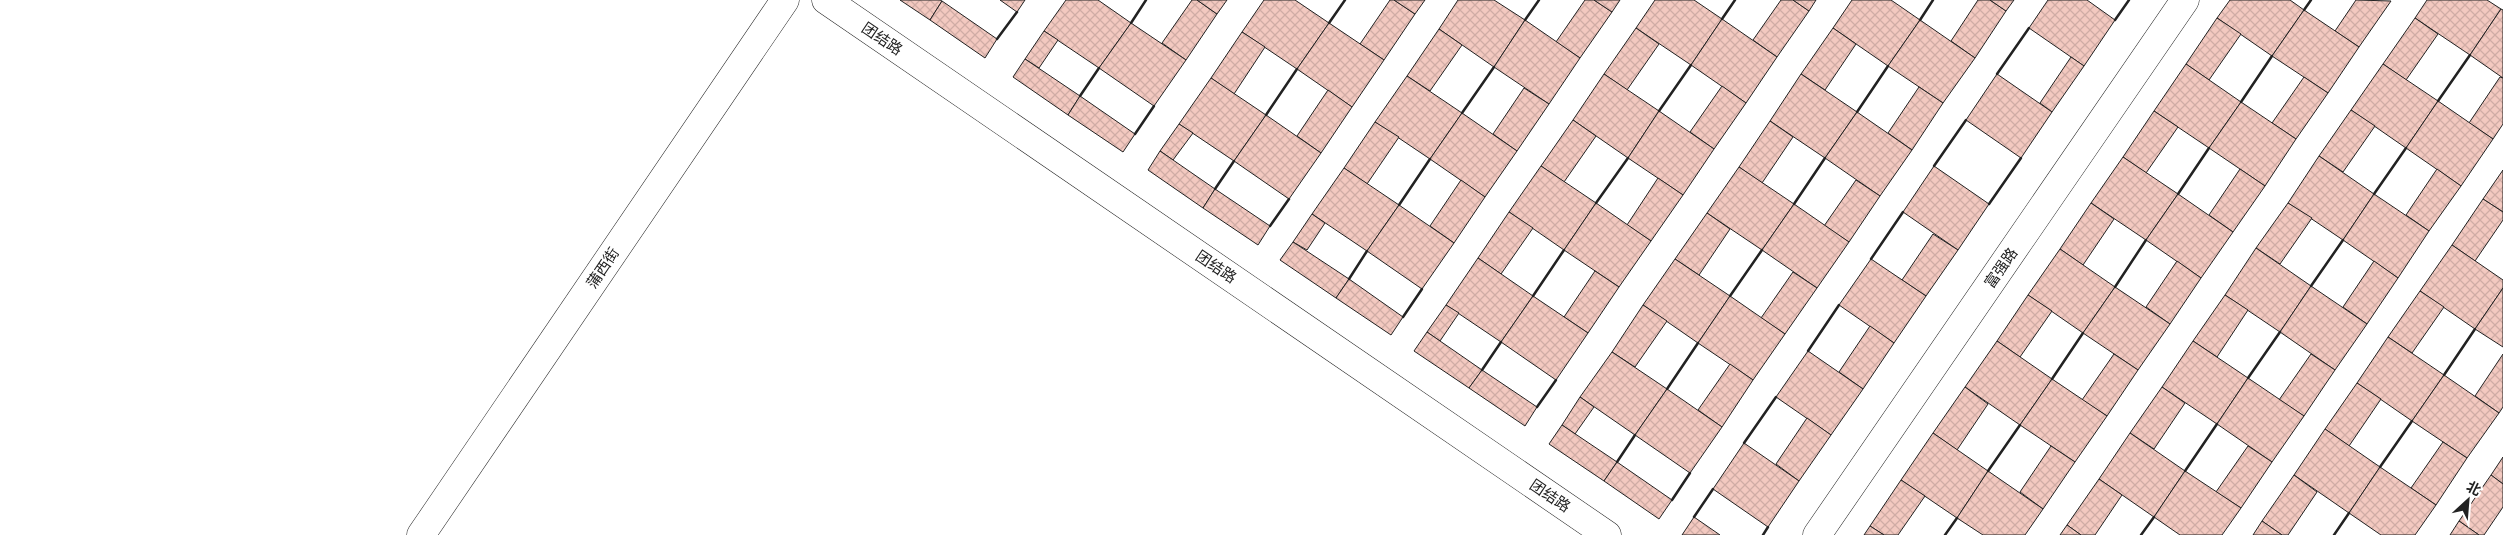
<svg xmlns="http://www.w3.org/2000/svg" width="2503" height="535" font-family="Lato,'Noto Sans SC',sans-serif">
<style>
.building{fill:url(#building-cross-hatch);stroke:#222}
.lines{fill:none;stroke-linecap:round;stroke-linejoin:round}
.minor-casing{stroke:#222;stroke-width:29}
.minor{stroke:#fff;stroke-width:28}
.wall{stroke:#222;stroke-width:2.5}
.labels{text-anchor:middle;stroke-width:4;stroke-linejoin:round;paint-order:stroke}
.street-label{font-size:15px;fill:#222;stroke:#fff}
</style>
<defs>
<pattern id="building-cross-hatch" width="8" height="8" patternUnits="userSpaceOnUse" patternTransform="scale(1.25)"><rect width="8" height="8" fill="#f3c9c0"/><path d="M0 0l8 8M0 8l8-8" fill="none" stroke="#d0aca5"/></pattern>
</defs>
<rect width="100%" height="100%" fill="#fff"/>
<g class="building">
<polygon points="900,0 940,0 942,1 930,20"/>
<polygon points="1000,0 1025,0 1017,12"/>
<polygon points="1066,0 1098,0 1131,23 1099,68 1044,31"/>
<polygon points="1192,0 1197,0 1217,14 1186,60 1162,43"/>
<polygon points="1197,0 1227,0 1217,14"/>
<polygon points="1264,0 1295,0 1329,23 1297,69 1242,32"/>
<polygon points="1390,0 1394,0 1415,14 1384,60 1360,44"/>
<polygon points="1394,0 1425,0 1415,14"/>
<polygon points="1458,0 1494,0 1525,20 1494,67 1439,29"/>
<polygon points="1585,0 1594,0 1612,12 1580,58 1556,42"/>
<polygon points="1594,0 1620,0 1612,12"/>
<polygon points="1655,0 1694,0 1722,19 1691,65 1636,28"/>
<polygon points="1781,0 1793,0 1809,11 1777,57 1753,40"/>
<polygon points="1793,0 1816,0 1809,11"/>
<polygon points="1852,0 1891,0 1920,20 1888,66 1833,28"/>
<polygon points="1978,0 1990,0 2006,11 1975,58 1951,41"/>
<polygon points="1990,0 2014,0 2006,11"/>
<polygon points="2048,0 2087,0 2115,20 2084,66 2029,28"/>
<polygon points="2230,0 2290,0 2304,10 2272,56 2217,18"/>
<polygon points="2356,0 2391,1 2359,47 2335,31"/>
<polygon points="2427,0 2487,0 2501,9 2470,55 2415,18"/>
<polygon points="942,1 997,39 985,58 930,20"/>
<polygon points="2501,9 2503,10 2503,78 2470,55"/>
<polygon points="2304,10 2359,47 2328,93 2272,56"/>
<polygon points="2217,18 2241,34 2209,80 2186,64"/>
<polygon points="2415,18 2438,34 2406,80 2383,64"/>
<polygon points="1722,19 1777,57 1746,103 1691,65"/>
<polygon points="1525,20 1580,58 1549,104 1494,67"/>
<polygon points="1920,20 1975,58 1943,103 1888,66"/>
<polygon points="1131,23 1186,60 1154,106 1099,68"/>
<polygon points="1329,23 1384,60 1352,107 1297,69"/>
<polygon points="1636,28 1659,44 1627,90 1604,74"/>
<polygon points="1833,28 1856,44 1825,90 1801,74"/>
<polygon points="1439,29 1462,45 1430,91 1407,76"/>
<polygon points="1044,31 1058,40 1039,68 1025,59"/>
<polygon points="1242,32 1265,47 1234,94 1211,78"/>
<polygon points="2071,57 2084,66 2052,112 2040,103"/>
<polygon points="1025,59 1080,96 1068,115 1013,77"/>
<polygon points="2186,64 2241,102 2209,148 2154,111"/>
<polygon points="2383,64 2438,101 2406,148 2351,110"/>
<polygon points="1604,74 1659,111 1628,158 1573,120"/>
<polygon points="1801,74 1857,112 1825,158 1770,121"/>
<polygon points="1997,74 2052,112 2021,158 1966,120"/>
<polygon points="1407,76 1462,113 1430,159 1375,122"/>
<polygon points="2304,77 2328,93 2296,139 2272,123"/>
<polygon points="2500,77 2503,78 2503,124 2493,139 2469,123"/>
<polygon points="1211,78 1266,115 1234,161 1179,124"/>
<polygon points="1722,86 1746,103 1714,149 1690,132"/>
<polygon points="1919,87 1943,103 1912,150 1888,133"/>
<polygon points="1524,88 1549,104 1517,151 1493,134"/>
<polygon points="1328,90 1352,107 1321,153 1297,136"/>
<polygon points="1080,96 1135,134 1123,152 1068,115"/>
<polygon points="2438,101 2493,139 2461,186 2406,148"/>
<polygon points="2241,102 2296,139 2265,186 2209,148"/>
<polygon points="2351,110 2375,126 2343,172 2319,156"/>
<polygon points="1659,111 1714,149 1683,195 1628,158"/>
<polygon points="2154,111 2178,127 2146,173 2123,157"/>
<polygon points="1857,112 1912,150 1880,196 1825,158"/>
<polygon points="1462,113 1517,151 1485,197 1430,159"/>
<polygon points="1266,115 1321,153 1289,199 1234,161"/>
<polygon points="1573,120 1596,136 1564,182 1541,166"/>
<polygon points="1770,121 1793,137 1762,183 1739,167"/>
<polygon points="1375,122 1399,137 1367,184 1344,168"/>
<polygon points="1179,124 1193,133 1173,160 1160,151"/>
<polygon points="1160,151 1215,189 1203,208 1148,170"/>
<polygon points="2319,156 2374,194 2343,240 2288,203"/>
<polygon points="2123,157 2178,194 2146,240 2091,203"/>
<polygon points="1541,166 1596,203 1564,250 1509,212"/>
<polygon points="1934,166 1989,204 1958,250 1903,212"/>
<polygon points="1739,167 1794,204 1762,250 1707,213"/>
<polygon points="1344,168 1399,205 1367,251 1312,214"/>
<polygon points="2240,169 2265,186 2233,232 2209,215"/>
<polygon points="2437,169 2461,186 2429,231 2406,215"/>
<polygon points="2503,170 2503,212 2483,199"/>
<polygon points="1658,178 1683,195 1651,241 1627,225"/>
<polygon points="1461,180 1485,197 1454,243 1430,226"/>
<polygon points="1856,180 1880,196 1849,242 1824,226"/>
<polygon points="1215,189 1270,226 1258,245 1203,208"/>
<polygon points="2178,194 2233,232 2201,278 2146,240"/>
<polygon points="2374,194 2429,231 2398,278 2343,240"/>
<polygon points="2483,199 2503,212 2503,220 2475,261 2452,245"/>
<polygon points="1596,203 1651,241 1619,287 1564,250"/>
<polygon points="2091,203 2114,219 2083,265 2060,249"/>
<polygon points="2288,203 2312,218 2280,264 2256,248"/>
<polygon points="1794,204 1849,242 1817,288 1762,250"/>
<polygon points="1399,205 1454,243 1422,289 1367,251"/>
<polygon points="1509,212 1533,228 1501,274 1478,258"/>
<polygon points="1707,213 1730,229 1699,275 1675,259"/>
<polygon points="1312,214 1325,223 1307,250 1293,242"/>
<polygon points="1933,234 1958,250 1926,296 1902,280"/>
<polygon points="1293,242 1349,279 1336,298 1280,260"/>
<polygon points="2452,245 2503,280 2503,288 2475,329 2420,291"/>
<polygon points="2256,248 2311,286 2280,332 2225,295"/>
<polygon points="2060,249 2115,287 2083,333 2028,295"/>
<polygon points="1478,258 1533,296 1501,342 1446,305"/>
<polygon points="1675,259 1730,296 1698,343 1643,305"/>
<polygon points="1871,259 1926,296 1894,343 1839,305"/>
<polygon points="2177,261 2201,278 2170,324 2146,307"/>
<polygon points="2374,261 2398,278 2367,324 2343,307"/>
<polygon points="1595,271 1619,287 1588,333 1564,317"/>
<polygon points="1793,272 1817,288 1785,334 1761,318"/>
<polygon points="1349,279 1403,317 1391,335 1336,298"/>
<polygon points="2311,286 2367,324 2335,370 2280,332"/>
<polygon points="2115,287 2170,324 2138,370 2083,333"/>
<polygon points="2503,288 2503,347 2475,329"/>
<polygon points="2420,291 2444,307 2412,353 2388,337"/>
<polygon points="2028,295 2052,311 2020,357 1997,341"/>
<polygon points="2225,295 2248,310 2217,357 2193,341"/>
<polygon points="1533,296 1588,333 1556,380 1501,342"/>
<polygon points="1730,296 1785,334 1753,380 1698,343"/>
<polygon points="1446,305 1459,313 1440,341 1427,332"/>
<polygon points="1643,305 1667,321 1635,367 1612,352"/>
<polygon points="1870,326 1894,343 1863,389 1839,372"/>
<polygon points="1427,332 1482,370 1469,388 1414,351"/>
<polygon points="2388,337 2444,375 2412,421 2357,383"/>
<polygon points="1997,341 2052,379 2020,425 1965,387"/>
<polygon points="2193,341 2248,378 2217,424 2162,387"/>
<polygon points="1808,351 1863,389 1831,435 1776,397"/>
<polygon points="1612,352 1667,389 1635,435 1580,397"/>
<polygon points="2114,354 2138,370 2107,416 2082,400"/>
<polygon points="2311,354 2335,370 2304,416 2279,400"/>
<polygon points="2503,354 2503,407 2499,413 2475,396"/>
<polygon points="1730,364 1753,380 1722,427 1698,410"/>
<polygon points="1482,370 1537,407 1525,426 1469,388"/>
<polygon points="2444,375 2499,413 2467,458 2412,421"/>
<polygon points="2248,378 2304,416 2272,462 2217,424"/>
<polygon points="2052,379 2107,416 2075,462 2020,425"/>
<polygon points="2357,383 2381,399 2349,446 2325,429"/>
<polygon points="1965,387 1988,404 1957,450 1933,433"/>
<polygon points="2162,387 2185,403 2154,449 2130,433"/>
<polygon points="1667,389 1722,427 1690,473 1635,435"/>
<polygon points="1580,397 1594,407 1575,434 1562,425"/>
<polygon points="1807,418 1831,435 1799,481 1776,464"/>
<polygon points="1562,425 1617,462 1604,481 1549,444"/>
<polygon points="2325,429 2380,467 2349,513 2294,475"/>
<polygon points="1933,433 1988,471 1957,518 1901,480"/>
<polygon points="2130,433 2185,471 2154,517 2099,479"/>
<polygon points="2443,442 2467,458 2436,505 2411,488"/>
<polygon points="1744,443 1799,481 1768,527 1713,489"/>
<polygon points="2051,446 2075,462 2043,509 2020,492"/>
<polygon points="2248,446 2272,462 2241,508 2216,492"/>
<polygon points="2503,457 2503,484 2491,475"/>
<polygon points="1617,462 1672,500 1659,519 1604,481"/>
<polygon points="2380,467 2436,505 2415,535 2381,535 2349,513"/>
<polygon points="1988,471 2043,509 2025,535 1983,535 1957,518"/>
<polygon points="2185,471 2241,508 2222,535 2180,535 2154,517"/>
<polygon points="2294,475 2317,492 2288,535 2282,535 2262,521"/>
<polygon points="2491,475 2503,484 2503,507 2484,535 2479,535 2459,521"/>
<polygon points="2099,479 2122,495 2095,535 2081,535 2067,525"/>
<polygon points="1901,480 1925,496 1898,535 1884,535 1870,526"/>
<polygon points="1694,517 1720,535 1682,535"/>
<polygon points="2262,521 2282,535 2253,535"/>
<polygon points="2459,521 2479,535 2450,535"/>
<polygon points="2067,525 2081,535 2060,535"/>
<polygon points="1870,526 1884,535 1864,535"/>
</g>
<g class="lines">
<g class="minor-casing">
<g id="minor">
<polyline points="826,0 1607,535"/>
<polyline points="421,535 785,0"/>
<polyline points="1817,535 2185,0"/>
</g>
</g>
<use href="#minor" class="minor"/>
<g class="wall">
<polyline points="2304,10 2311,0"/>
<polyline points="1722,19 1735,0"/>
<polyline points="1525,20 1539,0"/>
<polyline points="1920,20 1933,0"/>
<polyline points="2115,20 2129,0"/>
<polyline points="1131,23 1146,0"/>
<polyline points="1329,23 1345,0"/>
<polyline points="997,39 1017,12"/>
<polyline points="1997,74 2029,28"/>
<polyline points="1080,96 1099,68"/>
<polyline points="2438,101 2470,55"/>
<polyline points="2241,102 2272,56"/>
<polyline points="1659,111 1691,65"/>
<polyline points="1857,112 1888,66"/>
<polyline points="1462,113 1494,67"/>
<polyline points="1266,115 1297,69"/>
<polyline points="1135,134 1154,106"/>
<polyline points="1934,166 1966,120"/>
<polyline points="1215,189 1234,161"/>
<polyline points="2178,194 2209,148"/>
<polyline points="2374,194 2406,148"/>
<polyline points="1596,203 1628,158"/>
<polyline points="1794,204 1825,158"/>
<polyline points="1989,204 2021,158"/>
<polyline points="1399,205 1430,159"/>
<polyline points="1270,226 1289,199"/>
<polyline points="1871,259 1903,212"/>
<polyline points="1349,279 1367,251"/>
<polyline points="2311,286 2343,240"/>
<polyline points="2115,287 2146,240"/>
<polyline points="1533,296 1564,250"/>
<polyline points="1730,296 1762,250"/>
<polyline points="1403,317 1422,289"/>
<polyline points="1808,351 1839,305"/>
<polyline points="1482,370 1501,342"/>
<polyline points="2444,375 2475,329"/>
<polyline points="2248,378 2280,332"/>
<polyline points="2052,379 2083,333"/>
<polyline points="1667,389 1698,343"/>
<polyline points="1537,407 1556,380"/>
<polyline points="1744,443 1776,397"/>
<polyline points="1617,462 1635,435"/>
<polyline points="2380,467 2412,421"/>
<polyline points="1988,471 2020,425"/>
<polyline points="2185,471 2217,424"/>
<polyline points="1672,500 1690,473"/>
<polyline points="1694,517 1713,489"/>
<polyline points="1763,535 1768,527"/>
<polyline points="1945,535 1957,518"/>
<polyline points="2141,535 2154,517"/>
<polyline points="2334,535 2349,513"/>
</g>
</g>
<g class="labels">
<g class="street-label">
<text transform="translate(882 39) rotate(34)" y="5">团结路</text>
<text transform="translate(1216 267) rotate(34)" y="5">团结路</text>
<text transform="translate(603 268) rotate(-56)" y="5">蒲西街</text>
<text transform="translate(2001 268) rotate(-55)" y="5">富强路</text>
<text transform="translate(1550 496) rotate(34)" y="5">团结路</text>
</g>
</g>
<g transform="translate(2468 500) rotate(26)" stroke="#ffffff" stroke-width="4" paint-order="stroke">
<path d="M0-4L9 19L0 12L-9 19Z" fill="#222222"/>
<text y="-8" font-size="14" font-weight="bold" text-anchor="middle" fill="#222222">北</text>
</g>
</svg>
